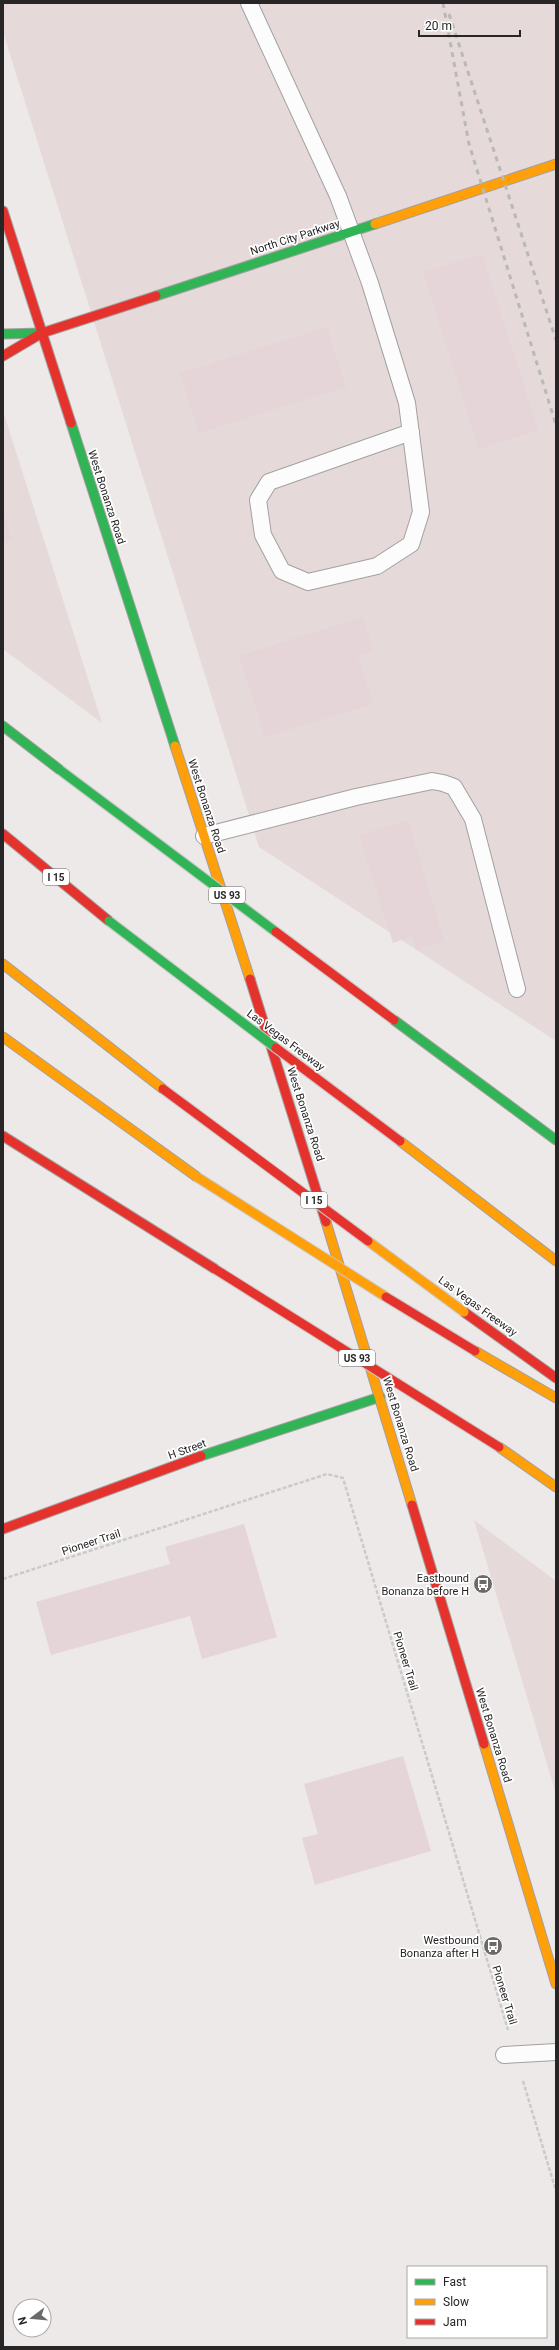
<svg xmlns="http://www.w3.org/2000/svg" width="559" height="2350" font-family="Roboto,sans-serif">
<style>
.built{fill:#e5dad9}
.building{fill:#e5d4d8}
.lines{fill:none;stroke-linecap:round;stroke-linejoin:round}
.lane-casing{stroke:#a3a0a0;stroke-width:18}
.fast-casing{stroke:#a3a0a0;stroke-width:11}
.slow-casing{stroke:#a3a0a0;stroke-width:11}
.jam-casing{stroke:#a3a0a0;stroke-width:11}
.path{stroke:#cacac9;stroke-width:2.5;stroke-dasharray:4 2;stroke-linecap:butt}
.lane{stroke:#fcfcfc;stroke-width:16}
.fast{stroke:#30b455;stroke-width:9}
.slow{stroke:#ff9f0a;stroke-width:9}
.jam{stroke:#e5322d;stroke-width:9}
.rail{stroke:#bab9b8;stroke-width:3;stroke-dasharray:5 5;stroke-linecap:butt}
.fast-bridge-casing{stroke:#c9c7c7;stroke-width:11;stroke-linecap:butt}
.slow-bridge-casing{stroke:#c9c7c7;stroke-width:11;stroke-linecap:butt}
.jam-bridge-casing{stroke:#c9c7c7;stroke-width:11;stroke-linecap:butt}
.fast-bridge{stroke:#30b455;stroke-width:9}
.slow-bridge{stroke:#ff9f0a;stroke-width:9}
.jam-bridge{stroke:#e5322d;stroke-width:9}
.labels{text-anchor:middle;stroke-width:3.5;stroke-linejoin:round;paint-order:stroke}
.shield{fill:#fff;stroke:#686666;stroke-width:1}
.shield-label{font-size:10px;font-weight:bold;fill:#272525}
.street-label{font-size:11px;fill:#272525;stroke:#fff}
.poi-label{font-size:11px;fill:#272525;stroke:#fff;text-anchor:end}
</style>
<rect width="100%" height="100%" fill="#ede9e8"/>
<g class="built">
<polygon points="3,3 556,3 556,1041 259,847 3,32"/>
<polygon points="3,411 102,723 3,649"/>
<polygon points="474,1520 556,1581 556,1794"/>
</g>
<g class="building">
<polygon points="482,254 538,430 479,449 423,272"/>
<polygon points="327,327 346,387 199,433 180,373"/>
<polygon points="3,513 12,541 3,543"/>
<polygon points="363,617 374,651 358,656 373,704 265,737 239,656"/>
<polygon points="408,820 444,941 416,950 412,936 393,943 359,835"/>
<polygon points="244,1524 277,1637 202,1659 190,1616 51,1655 36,1602 170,1564 165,1547"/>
<polygon points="403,1756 431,1851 315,1885 302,1838 318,1834 304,1784"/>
</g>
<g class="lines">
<g class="lane-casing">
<g id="lane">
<polyline points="249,3 338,196 370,283 407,403 421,512 411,544 377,566 308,582 282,571 263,535 258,500 269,482 411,432"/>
<polyline points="204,836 356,797 432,781 443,783 454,787 473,819 517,989"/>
<polyline points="504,2055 556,2052"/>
</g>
</g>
<g class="fast-casing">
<g id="fast">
<polyline points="156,296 375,224"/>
<polyline points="3,334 41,333"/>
<polyline points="71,423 175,746"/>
<polyline points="3,726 60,770"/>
<polyline points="394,1020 556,1140"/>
<polyline points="201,1456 380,1397"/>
</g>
</g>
<g class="slow-casing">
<g id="slow">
<polyline points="375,224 556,164"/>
<polyline points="175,746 250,979"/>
<polyline points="3,964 163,1089"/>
<polyline points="3,1037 197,1177"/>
<polyline points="400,1141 556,1261"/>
<polyline points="326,1222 412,1505"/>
<polyline points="475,1351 556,1398"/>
<polyline points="499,1447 556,1487"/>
<polyline points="484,1744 556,1984"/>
</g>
</g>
<g class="jam-casing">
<g id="jam">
<polyline points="3,211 71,423"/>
<polyline points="3,356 42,333 156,296"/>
<polyline points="3,834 109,921"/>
<polyline points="250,979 326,1222"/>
<polyline points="3,1136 215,1269"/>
<polyline points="464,1312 556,1378"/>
<polyline points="412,1505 484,1744"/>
<polyline points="3,1529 201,1456"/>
</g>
</g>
<g class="path">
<polyline points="3,1579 327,1474 343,1478 508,2030"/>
<polyline points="523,2081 556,2191"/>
</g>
<use href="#lane" class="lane"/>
<use href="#fast" class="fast"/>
<use href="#slow" class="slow"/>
<use href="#jam" class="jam"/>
<g class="rail">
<polyline points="443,3 469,144 556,425"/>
<polyline points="449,14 556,340"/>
</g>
<g class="fast-bridge-casing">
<g id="fast-bridge">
<polyline points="60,770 276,932"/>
<polyline points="109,921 276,1048"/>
</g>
</g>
<g class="slow-bridge-casing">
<g id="slow-bridge">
<polyline points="197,1177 386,1297"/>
<polyline points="368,1241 464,1312"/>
</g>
</g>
<g class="jam-bridge-casing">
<g id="jam-bridge">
<polyline points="276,932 394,1020"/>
<polyline points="276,1048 400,1141"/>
<polyline points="163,1089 368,1241"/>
<polyline points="215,1269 499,1447"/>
<polyline points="386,1297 475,1351"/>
</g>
</g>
<use href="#fast-bridge" class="fast-bridge"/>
<use href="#slow-bridge" class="slow-bridge"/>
<use href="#jam-bridge" class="jam-bridge"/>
</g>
<defs>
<g id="bus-disc" transform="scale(1)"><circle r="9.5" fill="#6c6a69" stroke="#fff"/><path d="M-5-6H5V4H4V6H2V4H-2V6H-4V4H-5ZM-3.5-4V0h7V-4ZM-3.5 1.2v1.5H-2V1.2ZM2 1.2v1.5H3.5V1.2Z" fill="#fff"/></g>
</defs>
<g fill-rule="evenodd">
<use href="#bus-disc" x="483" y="1584"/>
<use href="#bus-disc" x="493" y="1946"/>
</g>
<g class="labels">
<g class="shield">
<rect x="43" y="869" width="26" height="16" rx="3"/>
<rect x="209" y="887" width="36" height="16" rx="3"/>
<rect x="301" y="1192" width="26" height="16" rx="3"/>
<rect x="339" y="1350" width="36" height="16" rx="3"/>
</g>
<g class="shield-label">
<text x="56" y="881">I 15</text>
<text x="227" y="899">US 93</text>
<text x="314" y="1204">I 15</text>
<text x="357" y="1362">US 93</text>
</g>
<g class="street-label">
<text transform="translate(295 237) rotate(-18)" y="4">North City Parkway</text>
<text transform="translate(107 497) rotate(72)" y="4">West Bonanza Road</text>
<text transform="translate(207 806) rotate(72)" y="4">West Bonanza Road</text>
<text transform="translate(286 1040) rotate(37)" y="4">Las Vegas Freeway</text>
<text transform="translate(306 1114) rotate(72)" y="4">West Bonanza Road</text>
<text transform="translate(478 1306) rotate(36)" y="4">Las Vegas Freeway</text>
<text transform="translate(401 1424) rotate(73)" y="4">West Bonanza Road</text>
<text transform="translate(187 1449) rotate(-20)" y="4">H Street</text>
<text transform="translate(91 1542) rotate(-18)" y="4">Pioneer Trail</text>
<text transform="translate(406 1661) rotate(73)" y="4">Pioneer Trail</text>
<text transform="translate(494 1735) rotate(73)" y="4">West Bonanza Road</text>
<text transform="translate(505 1995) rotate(73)" y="4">Pioneer Trail</text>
</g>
<g class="poi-label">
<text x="469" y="1582">Eastbound<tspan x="469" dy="13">Bonanza before H</tspan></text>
<text x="479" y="1944">Westbound<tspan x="479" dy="13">Bonanza after H</tspan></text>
</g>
</g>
<rect width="559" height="2350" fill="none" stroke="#272525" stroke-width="8"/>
<rect x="407" y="2266" width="140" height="72" fill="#ffffff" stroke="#a9a8a8"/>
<rect x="415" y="2279" width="20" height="6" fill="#30b455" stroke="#a9a8a8"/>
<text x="443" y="2286" font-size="12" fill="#272525">Fast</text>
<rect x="415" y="2299" width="20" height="6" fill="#ff9f0a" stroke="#a9a8a8"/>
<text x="443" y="2306" font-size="12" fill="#272525">Slow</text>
<rect x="415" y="2319" width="20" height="6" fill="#e5322d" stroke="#a9a8a8"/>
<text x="443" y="2326" font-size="12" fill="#272525">Jam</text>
<g transform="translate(32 2318) rotate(254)"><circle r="19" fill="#ffffff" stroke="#a9a8a8"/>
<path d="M0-3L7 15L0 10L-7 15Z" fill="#6c6a69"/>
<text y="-6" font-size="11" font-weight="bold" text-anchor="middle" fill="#272525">N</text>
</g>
<path d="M419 30v6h101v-6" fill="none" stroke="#272525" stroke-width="2"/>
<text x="425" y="30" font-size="12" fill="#272525" stroke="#ffffff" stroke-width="3" paint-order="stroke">20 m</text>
</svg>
